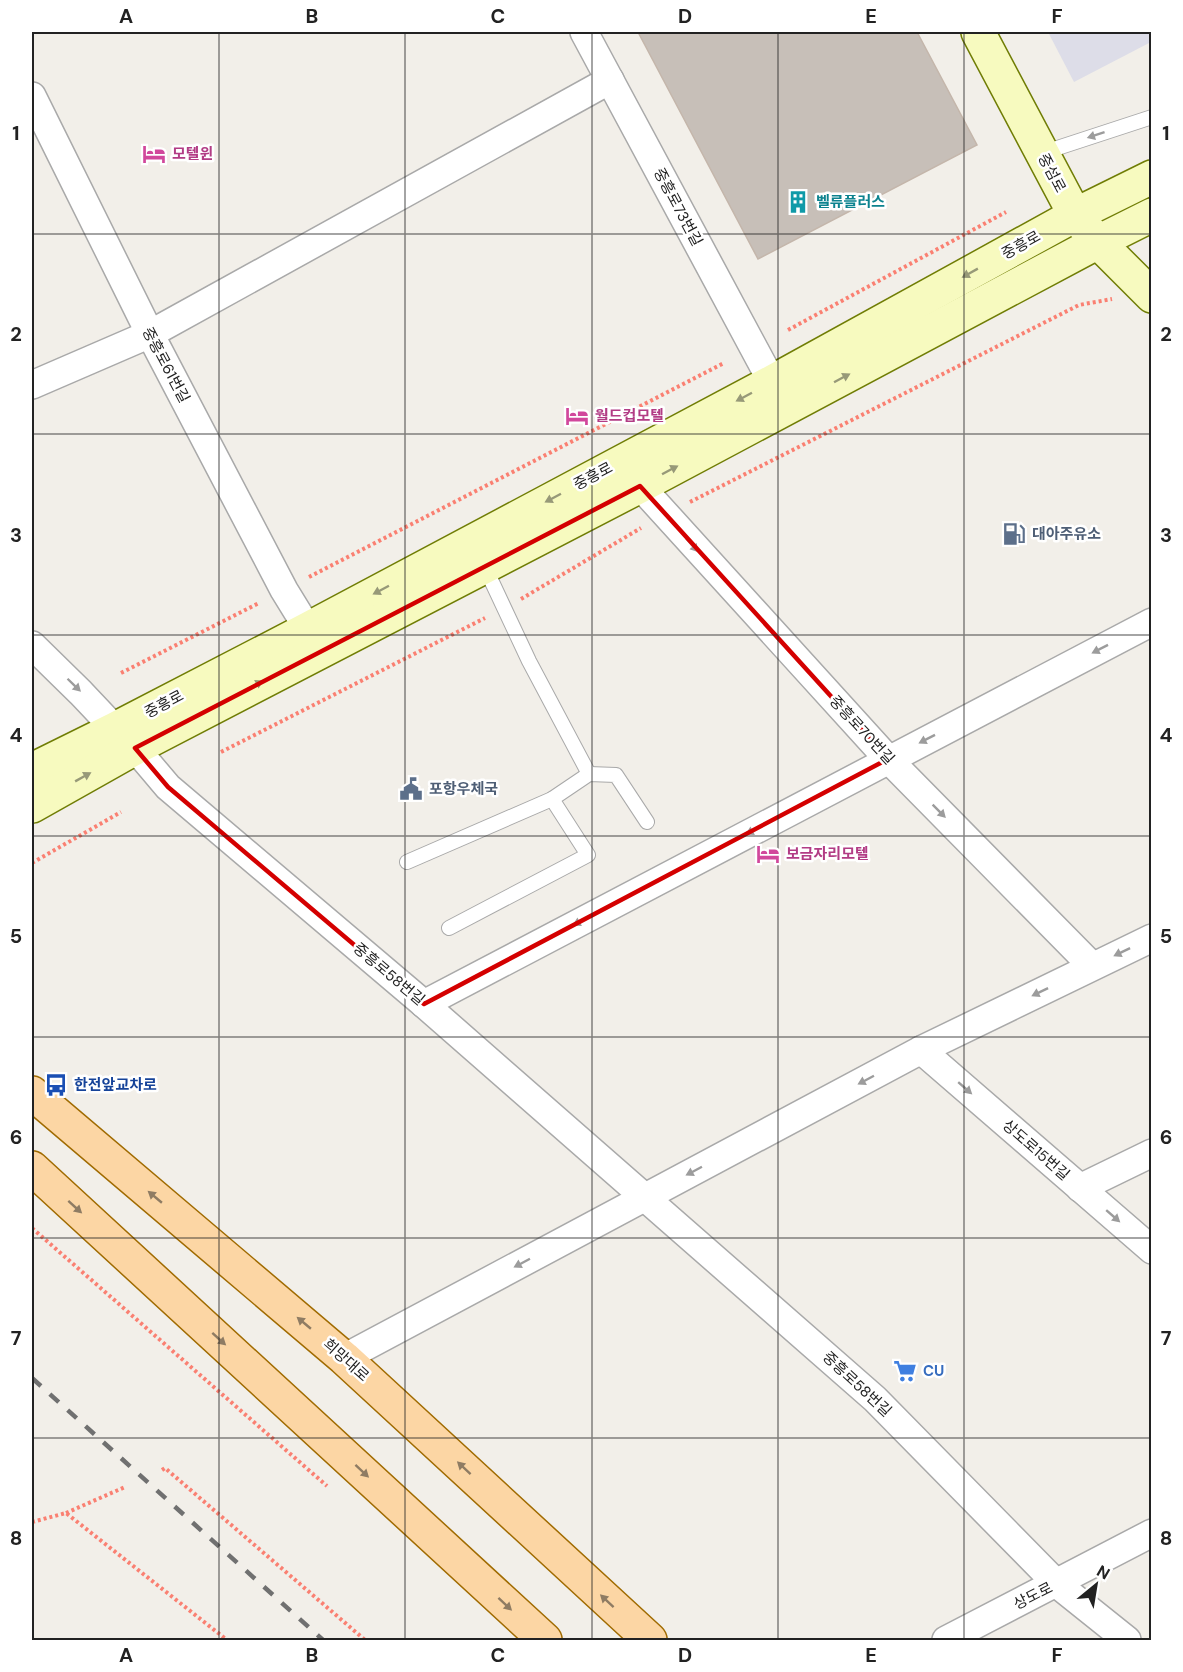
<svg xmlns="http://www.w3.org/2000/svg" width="1183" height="1672" font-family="'DM Sans','Noto Sans KR',sans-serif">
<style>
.plaza{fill:#dddde8}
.building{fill:#c7bfb8;stroke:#c4b6ab;stroke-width:1.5}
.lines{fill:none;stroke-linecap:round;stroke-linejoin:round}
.service-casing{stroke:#a9a9a9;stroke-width:16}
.minor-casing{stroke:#a9a9a9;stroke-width:30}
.secondary-casing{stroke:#707d05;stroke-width:36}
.primary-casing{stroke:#a06b00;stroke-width:36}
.path{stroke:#fa8072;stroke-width:4;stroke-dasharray:3 3;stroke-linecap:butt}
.service{stroke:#fff;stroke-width:14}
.minor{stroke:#fff;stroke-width:27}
.secondary{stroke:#f7fabf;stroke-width:33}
.primary{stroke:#fcd6a4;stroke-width:33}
.rail{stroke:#707070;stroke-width:4.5;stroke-dasharray:12 12;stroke-linecap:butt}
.oneway{fill:#9c9c9c}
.oneway2{fill:#979978}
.oneway3{fill:#8f7c63}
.marked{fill:none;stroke:#d40000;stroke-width:4.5;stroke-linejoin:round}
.grid{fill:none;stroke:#222;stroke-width:1.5;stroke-opacity:0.55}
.labels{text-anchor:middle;stroke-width:5;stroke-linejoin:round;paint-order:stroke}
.hotel-label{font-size:15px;font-weight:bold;fill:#b23c85;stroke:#fff;text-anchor:start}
.street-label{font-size:15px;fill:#222;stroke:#fff}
.culture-label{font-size:15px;font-weight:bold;fill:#0d838f;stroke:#fff;text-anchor:start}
.service-label{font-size:15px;font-weight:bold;fill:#4e5e75;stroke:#fff;text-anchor:start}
.transit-label{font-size:15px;font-weight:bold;fill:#164399;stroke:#fff;text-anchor:start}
.shop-label{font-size:15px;font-weight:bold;fill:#366cbe;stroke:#fff;text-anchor:start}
.neatline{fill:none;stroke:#222;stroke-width:2}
.grid-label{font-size:20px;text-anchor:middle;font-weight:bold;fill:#222}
</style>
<rect width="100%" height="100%" fill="#f2efe9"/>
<polygon class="plaza" points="1048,32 1151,32 1151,42 1074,82"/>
<polygon class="building" points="638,32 917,32 977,145 758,259"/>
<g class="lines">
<g class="service-casing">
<g id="service">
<polyline points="1042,153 1152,117"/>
<polyline points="484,565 529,661 589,774"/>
<polyline points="407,862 552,799"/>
<polyline points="449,928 588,855 552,799 589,774 616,775 647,822"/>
</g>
</g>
<g class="minor-casing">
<g id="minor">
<polyline points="584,32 772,382"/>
<polyline points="32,96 150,334 284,590 308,629"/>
<polyline points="32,385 150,334 610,80"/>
<polyline points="640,486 888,759 1092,966"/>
<polyline points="32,645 81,693 115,729"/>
<polyline points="135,748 168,787 424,1004 875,1399 1057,1584 1127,1640"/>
<polyline points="424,1004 1152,622"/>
<polyline points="921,1050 1152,1250"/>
<polyline points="1080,1188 1152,1153"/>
<polyline points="344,1358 921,1050 1152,938"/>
<polyline points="946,1640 1152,1533"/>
</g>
</g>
<g class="secondary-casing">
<g id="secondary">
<polyline points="978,32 1075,215 1098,242 1152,296"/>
<polyline points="32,770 115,729 308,629 772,382 1075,215 1152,177"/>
<polyline points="32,806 135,748 640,486 1098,242 1152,215"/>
</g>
</g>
<g class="primary-casing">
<g id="primary">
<polyline points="32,1093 344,1358 650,1640"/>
<polyline points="32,1168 545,1640"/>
</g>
</g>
<g class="path">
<polyline points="788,330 1006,212"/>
<polyline points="690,502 1079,305 1112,299"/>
<polyline points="309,577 724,363"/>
<polyline points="521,599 641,528"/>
<polyline points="121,673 259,603"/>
<polyline points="221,752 485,618"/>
<polyline points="32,863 121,812"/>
<polyline points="32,1228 327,1486"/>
<polyline points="162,1470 165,1468 365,1640"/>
<polyline points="66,1513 125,1487"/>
<polyline points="32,1522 66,1513 227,1640"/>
</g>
<use href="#service" class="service"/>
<use href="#minor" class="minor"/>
<use href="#secondary" class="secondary"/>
<use href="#primary" class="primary"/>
<polyline class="rail" points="32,1378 323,1640"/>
</g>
<defs><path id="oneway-solid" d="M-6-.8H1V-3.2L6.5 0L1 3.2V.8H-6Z" transform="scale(1.5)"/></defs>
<g class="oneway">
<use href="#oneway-solid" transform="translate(1096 135) rotate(162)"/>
<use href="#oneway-solid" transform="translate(692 545) rotate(48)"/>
<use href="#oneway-solid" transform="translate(1100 649) rotate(153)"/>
<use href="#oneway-solid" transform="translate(74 685) rotate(44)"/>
<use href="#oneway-solid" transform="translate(927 739) rotate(153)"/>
<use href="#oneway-solid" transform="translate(939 811) rotate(45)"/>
<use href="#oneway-solid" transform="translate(754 830) rotate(152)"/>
<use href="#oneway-solid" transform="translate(581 921) rotate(152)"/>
<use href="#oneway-solid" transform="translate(1122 952) rotate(154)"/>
<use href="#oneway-solid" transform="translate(1040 992) rotate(154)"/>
<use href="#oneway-solid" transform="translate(866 1080) rotate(152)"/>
<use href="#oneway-solid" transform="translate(965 1088) rotate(41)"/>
<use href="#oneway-solid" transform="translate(694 1171) rotate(152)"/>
<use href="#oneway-solid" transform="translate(1113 1216) rotate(41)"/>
<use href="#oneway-solid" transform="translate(522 1263) rotate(152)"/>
</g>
<g class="oneway2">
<use href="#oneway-solid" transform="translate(970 273) rotate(151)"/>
<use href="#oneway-solid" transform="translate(842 378) rotate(-28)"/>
<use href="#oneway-solid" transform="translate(744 397) rotate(152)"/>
<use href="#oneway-solid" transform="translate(670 470) rotate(-28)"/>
<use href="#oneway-solid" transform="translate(553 498) rotate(152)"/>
<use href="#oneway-solid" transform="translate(381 590) rotate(152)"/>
<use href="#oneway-solid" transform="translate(255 685) rotate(-28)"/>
<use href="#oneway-solid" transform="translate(83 777) rotate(-29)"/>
</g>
<g class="oneway3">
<use href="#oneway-solid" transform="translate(155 1197) rotate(-140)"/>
<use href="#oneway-solid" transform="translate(75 1207) rotate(42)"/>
<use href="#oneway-solid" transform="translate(304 1323) rotate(-140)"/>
<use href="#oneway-solid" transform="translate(219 1339) rotate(42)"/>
<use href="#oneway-solid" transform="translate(464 1468) rotate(-137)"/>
<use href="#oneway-solid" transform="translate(362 1471) rotate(43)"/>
<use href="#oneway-solid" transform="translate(607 1601) rotate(-137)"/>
<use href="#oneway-solid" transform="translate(505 1604) rotate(43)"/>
</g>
<path class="marked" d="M640,486L888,759L424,1004L168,787L135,748Z"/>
<path class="grid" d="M219,32V1640M405,32V1640M592,32V1640M778,32V1640M964,32V1640M32,234H1152M32,434H1152M32,635H1152M32,836H1152M32,1037H1152M32,1238H1152M32,1438H1152"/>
<defs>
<g id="hotel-bare" transform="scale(1.8)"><path d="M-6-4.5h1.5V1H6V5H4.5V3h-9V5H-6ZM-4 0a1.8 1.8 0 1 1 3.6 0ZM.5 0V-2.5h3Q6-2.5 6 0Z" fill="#d1479c" stroke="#fff" stroke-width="2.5" paint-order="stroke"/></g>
<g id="building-bare" transform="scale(1.8)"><path d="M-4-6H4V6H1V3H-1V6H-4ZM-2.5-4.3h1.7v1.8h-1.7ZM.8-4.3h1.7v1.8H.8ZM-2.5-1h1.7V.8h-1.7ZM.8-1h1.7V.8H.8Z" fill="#0f9aa8" stroke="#fff" stroke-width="2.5" paint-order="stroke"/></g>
<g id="fuel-bare" transform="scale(1.8)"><path d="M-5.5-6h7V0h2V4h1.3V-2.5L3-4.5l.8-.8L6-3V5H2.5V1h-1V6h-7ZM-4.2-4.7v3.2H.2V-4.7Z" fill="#5c6f8a" stroke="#fff" stroke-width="2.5" paint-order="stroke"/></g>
<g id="civic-bare" transform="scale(1.8)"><path d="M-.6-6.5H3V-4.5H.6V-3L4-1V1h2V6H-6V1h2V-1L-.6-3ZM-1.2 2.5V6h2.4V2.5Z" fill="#5c6f8a" stroke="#fff" stroke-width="2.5" paint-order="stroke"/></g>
<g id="bus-bare" transform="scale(1.8)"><path d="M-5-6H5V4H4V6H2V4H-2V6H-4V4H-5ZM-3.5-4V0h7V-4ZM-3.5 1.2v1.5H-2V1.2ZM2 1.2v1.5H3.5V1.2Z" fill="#1a4fb4" stroke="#fff" stroke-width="2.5" paint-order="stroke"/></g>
<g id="supermarket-bare" transform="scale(1.8)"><path d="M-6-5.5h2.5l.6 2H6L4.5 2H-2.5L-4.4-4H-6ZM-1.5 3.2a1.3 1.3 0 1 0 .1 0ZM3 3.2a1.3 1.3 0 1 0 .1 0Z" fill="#3f7fe0" stroke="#fff" stroke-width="2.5" paint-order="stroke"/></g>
</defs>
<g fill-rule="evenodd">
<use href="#hotel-bare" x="154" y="154"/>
<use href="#building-bare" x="798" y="202"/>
<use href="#hotel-bare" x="577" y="416"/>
<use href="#fuel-bare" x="1014" y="534"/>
<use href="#civic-bare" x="411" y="789"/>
<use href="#hotel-bare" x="768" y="854"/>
<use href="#bus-bare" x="56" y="1085"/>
<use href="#supermarket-bare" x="905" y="1371"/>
</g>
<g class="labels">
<g class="hotel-label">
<text x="172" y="159">모텔윈</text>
<text x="595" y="421">월드컵모텔</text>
<text x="786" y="859">보금자리모텔</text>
</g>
<g class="street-label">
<text transform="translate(1052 173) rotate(62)" y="5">중섬로</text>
<text transform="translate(678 207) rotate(62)" y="5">중흥로73번길</text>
<text transform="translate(1021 245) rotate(-29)" y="5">중흥로</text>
<text transform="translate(166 365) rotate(62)" y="5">중흥로61번길</text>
<text transform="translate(593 476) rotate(-28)" y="5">중흥로</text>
<text transform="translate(164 704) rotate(-28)" y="5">중흥로</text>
<text transform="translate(862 730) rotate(47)" y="5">중흥로70번길</text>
<text transform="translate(389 974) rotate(40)" y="5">중흥로58번길</text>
<text transform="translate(1036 1150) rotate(41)" y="5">상도로15번길</text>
<text transform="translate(346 1360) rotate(42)" y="5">희망대로</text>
<text transform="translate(857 1384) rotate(43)" y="5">중흥로58번길</text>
<text transform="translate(1033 1596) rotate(-27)" y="5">상도로</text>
</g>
<g class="culture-label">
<text x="816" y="207">벨류플러스</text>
</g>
<g class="service-label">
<text x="1032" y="539">대아주유소</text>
<text x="429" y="794">포항우체국</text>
</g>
<g class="transit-label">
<text x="74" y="1090">한전앞교차로</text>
</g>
<g class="shop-label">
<text x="923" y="1376">CU</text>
</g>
</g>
<rect width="1183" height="1672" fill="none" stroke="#ffffff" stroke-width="66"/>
<g transform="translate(1096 1585) rotate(30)" stroke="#ffffff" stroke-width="4.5" paint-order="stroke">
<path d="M0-4.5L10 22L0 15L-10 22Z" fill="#222222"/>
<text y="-9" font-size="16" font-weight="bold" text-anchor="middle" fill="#222222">N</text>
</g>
<rect x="33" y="33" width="1117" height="1606" class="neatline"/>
<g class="grid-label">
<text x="126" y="23">A</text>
<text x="312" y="23">B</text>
<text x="498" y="23">C</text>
<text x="685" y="23">D</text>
<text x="871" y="23">E</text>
<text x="1057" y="23">F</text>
<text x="16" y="140">1</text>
<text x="1166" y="140">1</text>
<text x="16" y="341">2</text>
<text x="1166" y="341">2</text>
<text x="16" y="542">3</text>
<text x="1166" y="542">3</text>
<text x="16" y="742">4</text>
<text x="1166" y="742">4</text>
<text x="16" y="943">5</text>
<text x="1166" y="943">5</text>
<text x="16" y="1144">6</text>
<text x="1166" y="1144">6</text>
<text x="16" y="1345">7</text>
<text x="1166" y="1345">7</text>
<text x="16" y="1545">8</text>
<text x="1166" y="1545">8</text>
<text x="126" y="1662">A</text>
<text x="312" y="1662">B</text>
<text x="498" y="1662">C</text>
<text x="685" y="1662">D</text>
<text x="871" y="1662">E</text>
<text x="1057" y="1662">F</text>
</g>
</svg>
